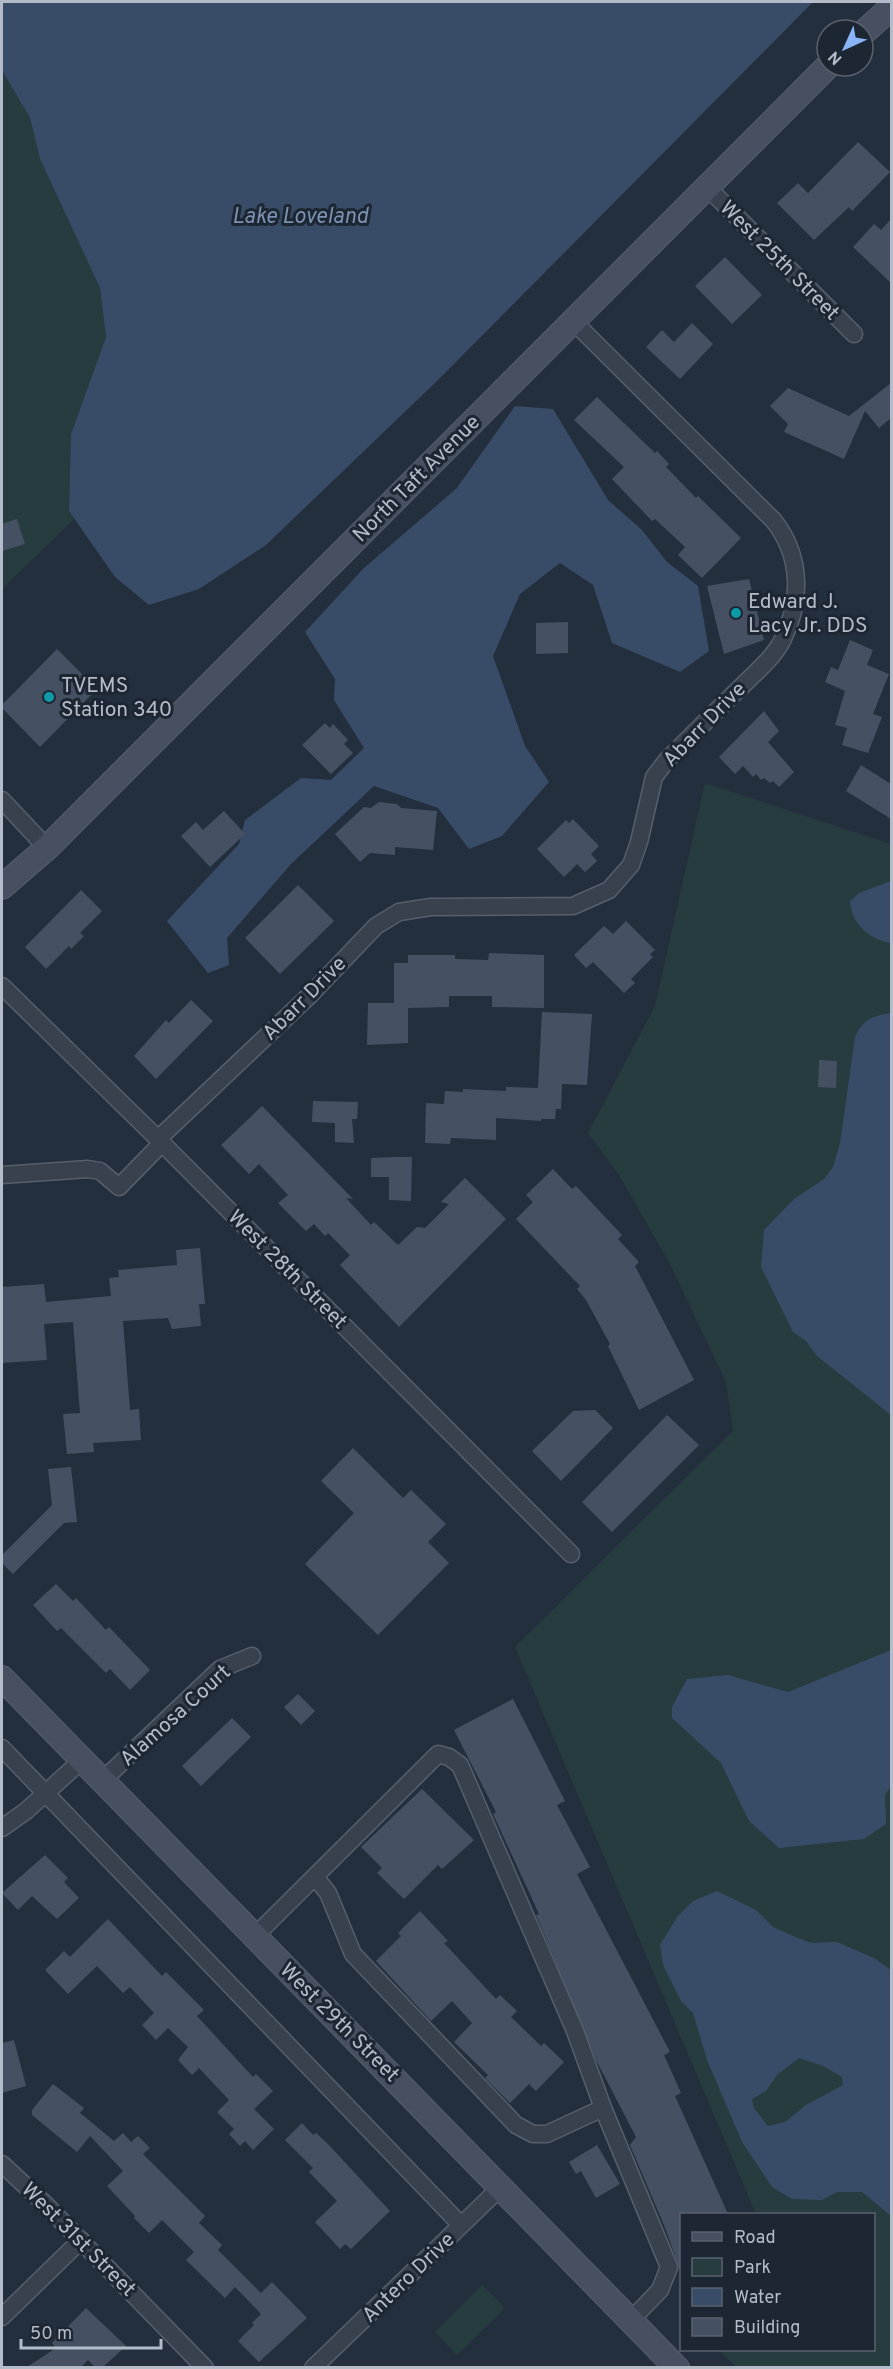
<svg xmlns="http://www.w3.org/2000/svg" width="893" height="2369" font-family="Overpass,sans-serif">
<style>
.green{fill:#263c3f}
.water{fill:#394c67;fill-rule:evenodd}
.building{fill:#455162}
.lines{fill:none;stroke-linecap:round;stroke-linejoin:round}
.minor-casing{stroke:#565f6c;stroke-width:19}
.secondary-casing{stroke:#565f6c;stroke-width:26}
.minor{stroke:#38414e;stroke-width:16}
.secondary{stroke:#465061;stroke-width:24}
.culture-dot{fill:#0f9aa8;stroke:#1d2633;stroke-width:2}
.labels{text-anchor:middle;stroke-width:6;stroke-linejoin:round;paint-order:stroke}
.street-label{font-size:21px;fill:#b4bcc9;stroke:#1d2633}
.poi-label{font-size:21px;fill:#b4bcc9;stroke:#1d2633;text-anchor:start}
.water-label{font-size:22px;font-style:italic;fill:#7c92b1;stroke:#1d2633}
</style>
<rect width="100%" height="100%" fill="#242f3e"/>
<g class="green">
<polygon points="2,70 30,118 40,159 100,288 106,337 71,434 69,511 74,519 2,589"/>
<polygon points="705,783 891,844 891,2367 736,2367 719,2350 874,2350 874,2214 756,2214 515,1647 733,1431 726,1382 671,1266 619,1175 588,1133 655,1006"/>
<polygon points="482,2285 505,2308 457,2355 435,2332"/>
</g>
<g class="water">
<polygon points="2,2 813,2 437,381 266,545 199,589 149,605 115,577 69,511 71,434 106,337 100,288 40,159 30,118 2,70"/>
<polygon points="515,406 553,409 608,500 642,530 667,562 698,586 709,651 680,672 612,643 593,585 560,563 520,594 493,656 525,746 549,782 502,836 469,849 438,808 374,786 291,864 227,938 229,965 208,973 167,921 239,844 245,820 301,778 331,780 364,748 334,700 335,679 305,632 364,568 457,488"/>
<path d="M891,881H892L891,943C869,939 852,925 850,901L859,893Z"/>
<path d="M891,1013H892L891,1415L817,1356L806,1341L793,1332L761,1267L764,1230L794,1199L824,1179L833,1167L840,1143L855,1037C863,1019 873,1016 891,1013Z"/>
<polygon points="891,1650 892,1784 885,1795 886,1824 864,1839 779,1848 749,1821 721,1763 672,1718 672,1707 687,1679 728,1675 788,1692"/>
<path d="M717,1891L756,1910L773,1927L793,1936L811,1943L837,1942L874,1958L891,1970V2216L862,2192H837L822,2200L792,2199L772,2187L742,2142L707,2060L693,2013L681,2001L663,1965L660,1945L677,1917L693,1901ZM799,2058L823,2066L842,2077L843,2085L806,2105L785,2122L768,2126L754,2108L752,2099L766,2091L777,2075Z"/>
</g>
<g class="building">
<polygon points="858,142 890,172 852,211 849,207 814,240 777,203 798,183 808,193"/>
<polygon points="891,219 891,283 853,247 874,224 881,230"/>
<polygon points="725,257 762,295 732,324 695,286"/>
<polygon points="692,323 713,344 680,379 646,347 662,330 674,342"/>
<polygon points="891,383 891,418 879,428 865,411 844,459 784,432 788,424 770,406 788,388 849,416"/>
<polygon points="597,397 655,453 657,451 669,464 666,467 696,498 698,496 741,538 702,578 678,555 685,547 655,519 652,521 612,479 624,467 574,420"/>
<polygon points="17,519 25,544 2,551 2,524"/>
<polygon points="749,579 764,640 724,654 707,586"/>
<polygon points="568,622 568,653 536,654 536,623"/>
<polygon points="850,640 873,650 867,665 889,674 873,714 882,717 868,753 842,745 847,728 835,725 845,691 825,682 831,667 838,670"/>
<polygon points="57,649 97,689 40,747 2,708 2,705"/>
<polygon points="764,711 779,731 768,742 794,772 779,787 773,781 770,783 764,778 761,780 756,774 753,777 743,766 735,774 719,757"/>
<polygon points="325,723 330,728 333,724 348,740 344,744 353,753 331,774 302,745"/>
<polygon points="861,765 891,784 891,819 846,791"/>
<polygon points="379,802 397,804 401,808 437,811 433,850 395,847 395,855 370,853 360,862 335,834 364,807 371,808"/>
<polygon points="224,811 245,834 210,867 181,836 196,822 203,830"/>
<polygon points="573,819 599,846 591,854 597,861 585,872 577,864 564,877 537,849 566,820 569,823"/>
<polygon points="298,885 334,921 280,974 245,938"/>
<polygon points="81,890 102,911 80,933 84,936 71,949 69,946 46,969 25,947"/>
<polygon points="626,921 655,950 650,954 653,957 631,979 635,983 624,993 593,962 586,968 574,955 604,926 613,934"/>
<polygon points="489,953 544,955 544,1008 492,1007 492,996 449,996 449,1007 408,1008 408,1043 367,1045 368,1003 394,1003 394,963 408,963 408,955 455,955 455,959 488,960"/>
<polygon points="191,1000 213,1021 156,1079 134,1056 166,1020 169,1023"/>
<polygon points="542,1012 592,1014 587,1085 562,1084 561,1109 556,1109 555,1119 541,1119 541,1121 496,1118 496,1140 451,1138 450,1144 425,1143 426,1103 444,1104 445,1091 463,1092 463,1089 506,1091 506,1087 538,1088"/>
<polygon points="819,1060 837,1061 836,1088 818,1087"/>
<polygon points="313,1101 358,1102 357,1119 352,1119 354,1143 335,1142 335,1123 312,1122"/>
<polygon points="262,1106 353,1199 346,1198 371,1225 374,1222 398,1245 417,1227 425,1228 449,1204 441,1202 465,1178 506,1219 399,1327 340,1265 350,1255 328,1233 325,1236 314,1224 306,1231 278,1203 288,1195 259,1164 249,1174 221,1145"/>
<polygon points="395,1157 412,1157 411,1201 389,1200 389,1177 371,1177 371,1158"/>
<polygon points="553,1169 572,1189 576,1186 622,1235 618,1239 639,1262 635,1266 694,1380 639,1410 608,1346 610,1344 586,1300 577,1289 580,1286 516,1219 533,1202 526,1195"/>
<polygon points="200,1248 205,1304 199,1304 201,1326 172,1329 168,1318 123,1321 130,1410 139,1409 141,1440 93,1443 94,1452 67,1454 63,1414 80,1413 73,1322 44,1324 47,1360 2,1363 2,1287 44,1284 46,1302 111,1296 109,1278 119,1277 118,1270 177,1265 176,1250"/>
<polygon points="595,1410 613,1428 561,1481 532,1451 573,1411"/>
<polygon points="667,1415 699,1445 612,1532 582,1502"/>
<polygon points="353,1448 403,1498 411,1490 446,1524 428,1542 449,1563 378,1635 305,1564 354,1513 321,1481"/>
<polygon points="71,1467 77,1522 64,1523 13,1574 2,1563 2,1555 52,1505 48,1469"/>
<polygon points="56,1584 73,1601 76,1598 106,1630 109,1627 150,1670 130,1690 110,1669 106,1673 61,1628 57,1631 33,1605"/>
<polygon points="298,1694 315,1711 301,1725 284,1707"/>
<polygon points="513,1699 565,1801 557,1805 590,1867 577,1874 670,2052 664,2055 681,2093 675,2096 728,2214 681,2214 681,2273 666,2230 630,2145 636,2137 597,2062 536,1915 539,1914 493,1814 496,1812 454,1730"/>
<polygon points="232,1718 251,1737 201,1786 182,1766"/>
<polygon points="422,1789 474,1840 442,1869 438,1865 404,1899 377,1873 382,1868 361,1847"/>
<polygon points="45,1855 68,1878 64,1882 79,1898 57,1919 32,1896 18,1910 2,1893"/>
<polygon points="420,1911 448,1941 444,1943 496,1999 500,1995 517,2011 511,2017 541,2046 544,2043 564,2062 536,2091 529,2084 510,2103 485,2078 488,2075 454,2042 472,2023 452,2001 431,2021 376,1961 401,1936 398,1933"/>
<polygon points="108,1919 162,1976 166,1972 204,2010 197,2016 253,2077 256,2074 273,2091 254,2109 274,2129 253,2150 245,2141 240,2146 229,2134 234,2129 217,2112 229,2100 199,2068 192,2075 178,2060 188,2047 168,2028 156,2040 142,2025 154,2013 130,1987 123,1993 97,1966 68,1994 45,1970 64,1951 70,1957"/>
<polygon points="14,2040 26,2086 2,2093 2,2043"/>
<polygon points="53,2084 84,2108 80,2113 114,2141 123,2133 131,2142 138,2136 150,2148 143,2154 205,2216 199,2223 222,2245 218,2250 261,2293 272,2282 307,2318 259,2362 238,2341 254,2325 252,2323 261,2314 235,2287 225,2298 186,2260 194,2252 162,2220 149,2233 134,2218 135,2216 107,2186 123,2171 90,2136 77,2152 32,2115 32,2110"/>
<polygon points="302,2123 313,2135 316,2133 328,2144 390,2211 351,2249 345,2244 340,2249 315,2222 337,2201 309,2172 313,2168 285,2140"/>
<polygon points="597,2145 620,2184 596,2198 581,2171 576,2174 569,2162"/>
<polygon points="86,2308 126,2346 103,2367 95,2367 88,2360 81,2367 27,2367 56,2348 52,2343"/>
</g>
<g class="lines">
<g class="minor-casing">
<g id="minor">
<polyline points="706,186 854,334"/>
<polyline points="2,800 47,848"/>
<polyline points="2,986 158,1139 571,1554"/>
<path d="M158,1139L310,995L376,926L399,912L431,907L573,906L609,890L631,865L639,842L654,777L667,760C692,735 717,710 742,686C756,672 773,658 782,641C802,601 802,557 774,521L572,320"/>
<polyline points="2,1175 88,1169 100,1171 119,1187 162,1143"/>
<polyline points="2,1748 461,2225"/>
<polyline points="102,1781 220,1669 252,1656"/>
<polyline points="2,1828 26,1811 82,1760"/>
<polyline points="315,1877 328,1893 353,1954 516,2125 533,2134 547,2134 603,2108"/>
<polyline points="255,1936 438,1754 449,1757 460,1765 575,2031 603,2108 669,2267 660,2290 631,2320"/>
<polyline points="2,2164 46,2205 205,2368"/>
<polyline points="2,2317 81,2240"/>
<polyline points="313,2368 502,2186"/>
</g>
</g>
<g class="secondary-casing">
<g id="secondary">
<polyline points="863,33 892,7"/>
<polyline points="2,887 47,848 828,66"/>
<polyline points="2,1678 677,2368"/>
</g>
</g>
<use href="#minor" class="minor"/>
<use href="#secondary" class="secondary"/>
</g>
<g class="culture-dot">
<circle cx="736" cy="613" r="6"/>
<circle cx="49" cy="697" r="6"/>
</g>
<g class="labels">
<g class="street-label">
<text transform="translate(780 260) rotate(45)" y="7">West 25th Street</text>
<text transform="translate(416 478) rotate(-45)" y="7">North Taft Avenue</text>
<text transform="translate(704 724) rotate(-46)" y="7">Abarr Drive</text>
<text transform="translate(304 998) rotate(-45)" y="7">Abarr Drive</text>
<text transform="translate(288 1269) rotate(45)" y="7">West 28th Street</text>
<text transform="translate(175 1715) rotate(-42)" y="7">Alamosa Court</text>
<text transform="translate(340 2022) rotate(45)" y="7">West 29th Street</text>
<text transform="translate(79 2239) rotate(45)" y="7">West 31st Street</text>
<text transform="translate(408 2277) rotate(-44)" y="7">Antero Drive</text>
</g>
<g class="poi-label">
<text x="748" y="608">Edward J.<tspan x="748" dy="24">Lacy Jr. DDS</tspan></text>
<text x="61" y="692">TVEMS<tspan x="61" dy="24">Station 340</tspan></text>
</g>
<g class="water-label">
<text x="300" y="223">Lake Loveland</text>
</g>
</g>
<rect width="893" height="2369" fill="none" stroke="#b4bcc9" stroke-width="6"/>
<rect x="680" y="2213" width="195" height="138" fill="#1d2633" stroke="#59626f" stroke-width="1.5"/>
<rect x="692" y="2232" width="30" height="9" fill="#465061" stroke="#59626f" stroke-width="1.5"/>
<text x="734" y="2243" font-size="18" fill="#b4bcc9">Road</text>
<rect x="692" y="2258" width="30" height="18" fill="#263c3f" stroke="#59626f" stroke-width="1.5"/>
<text x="734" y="2273" font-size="18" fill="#b4bcc9">Park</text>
<rect x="692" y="2288" width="30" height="18" fill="#394c67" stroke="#59626f" stroke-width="1.5"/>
<text x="734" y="2303" font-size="18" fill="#b4bcc9">Water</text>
<rect x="692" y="2318" width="30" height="18" fill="#455162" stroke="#59626f" stroke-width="1.5"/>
<text x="734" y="2333" font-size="18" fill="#b4bcc9">Building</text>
<g transform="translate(845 48) rotate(225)"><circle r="28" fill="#1d2633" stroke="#59626f" stroke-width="1.5"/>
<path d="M0-4.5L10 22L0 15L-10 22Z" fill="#8ab4f8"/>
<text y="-9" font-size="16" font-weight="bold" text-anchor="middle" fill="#b4bcc9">N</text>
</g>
<path d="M21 2339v9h140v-9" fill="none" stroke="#b4bcc9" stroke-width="3"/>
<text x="30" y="2339" font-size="18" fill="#b4bcc9" stroke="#1d2633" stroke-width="4.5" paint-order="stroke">50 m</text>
</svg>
